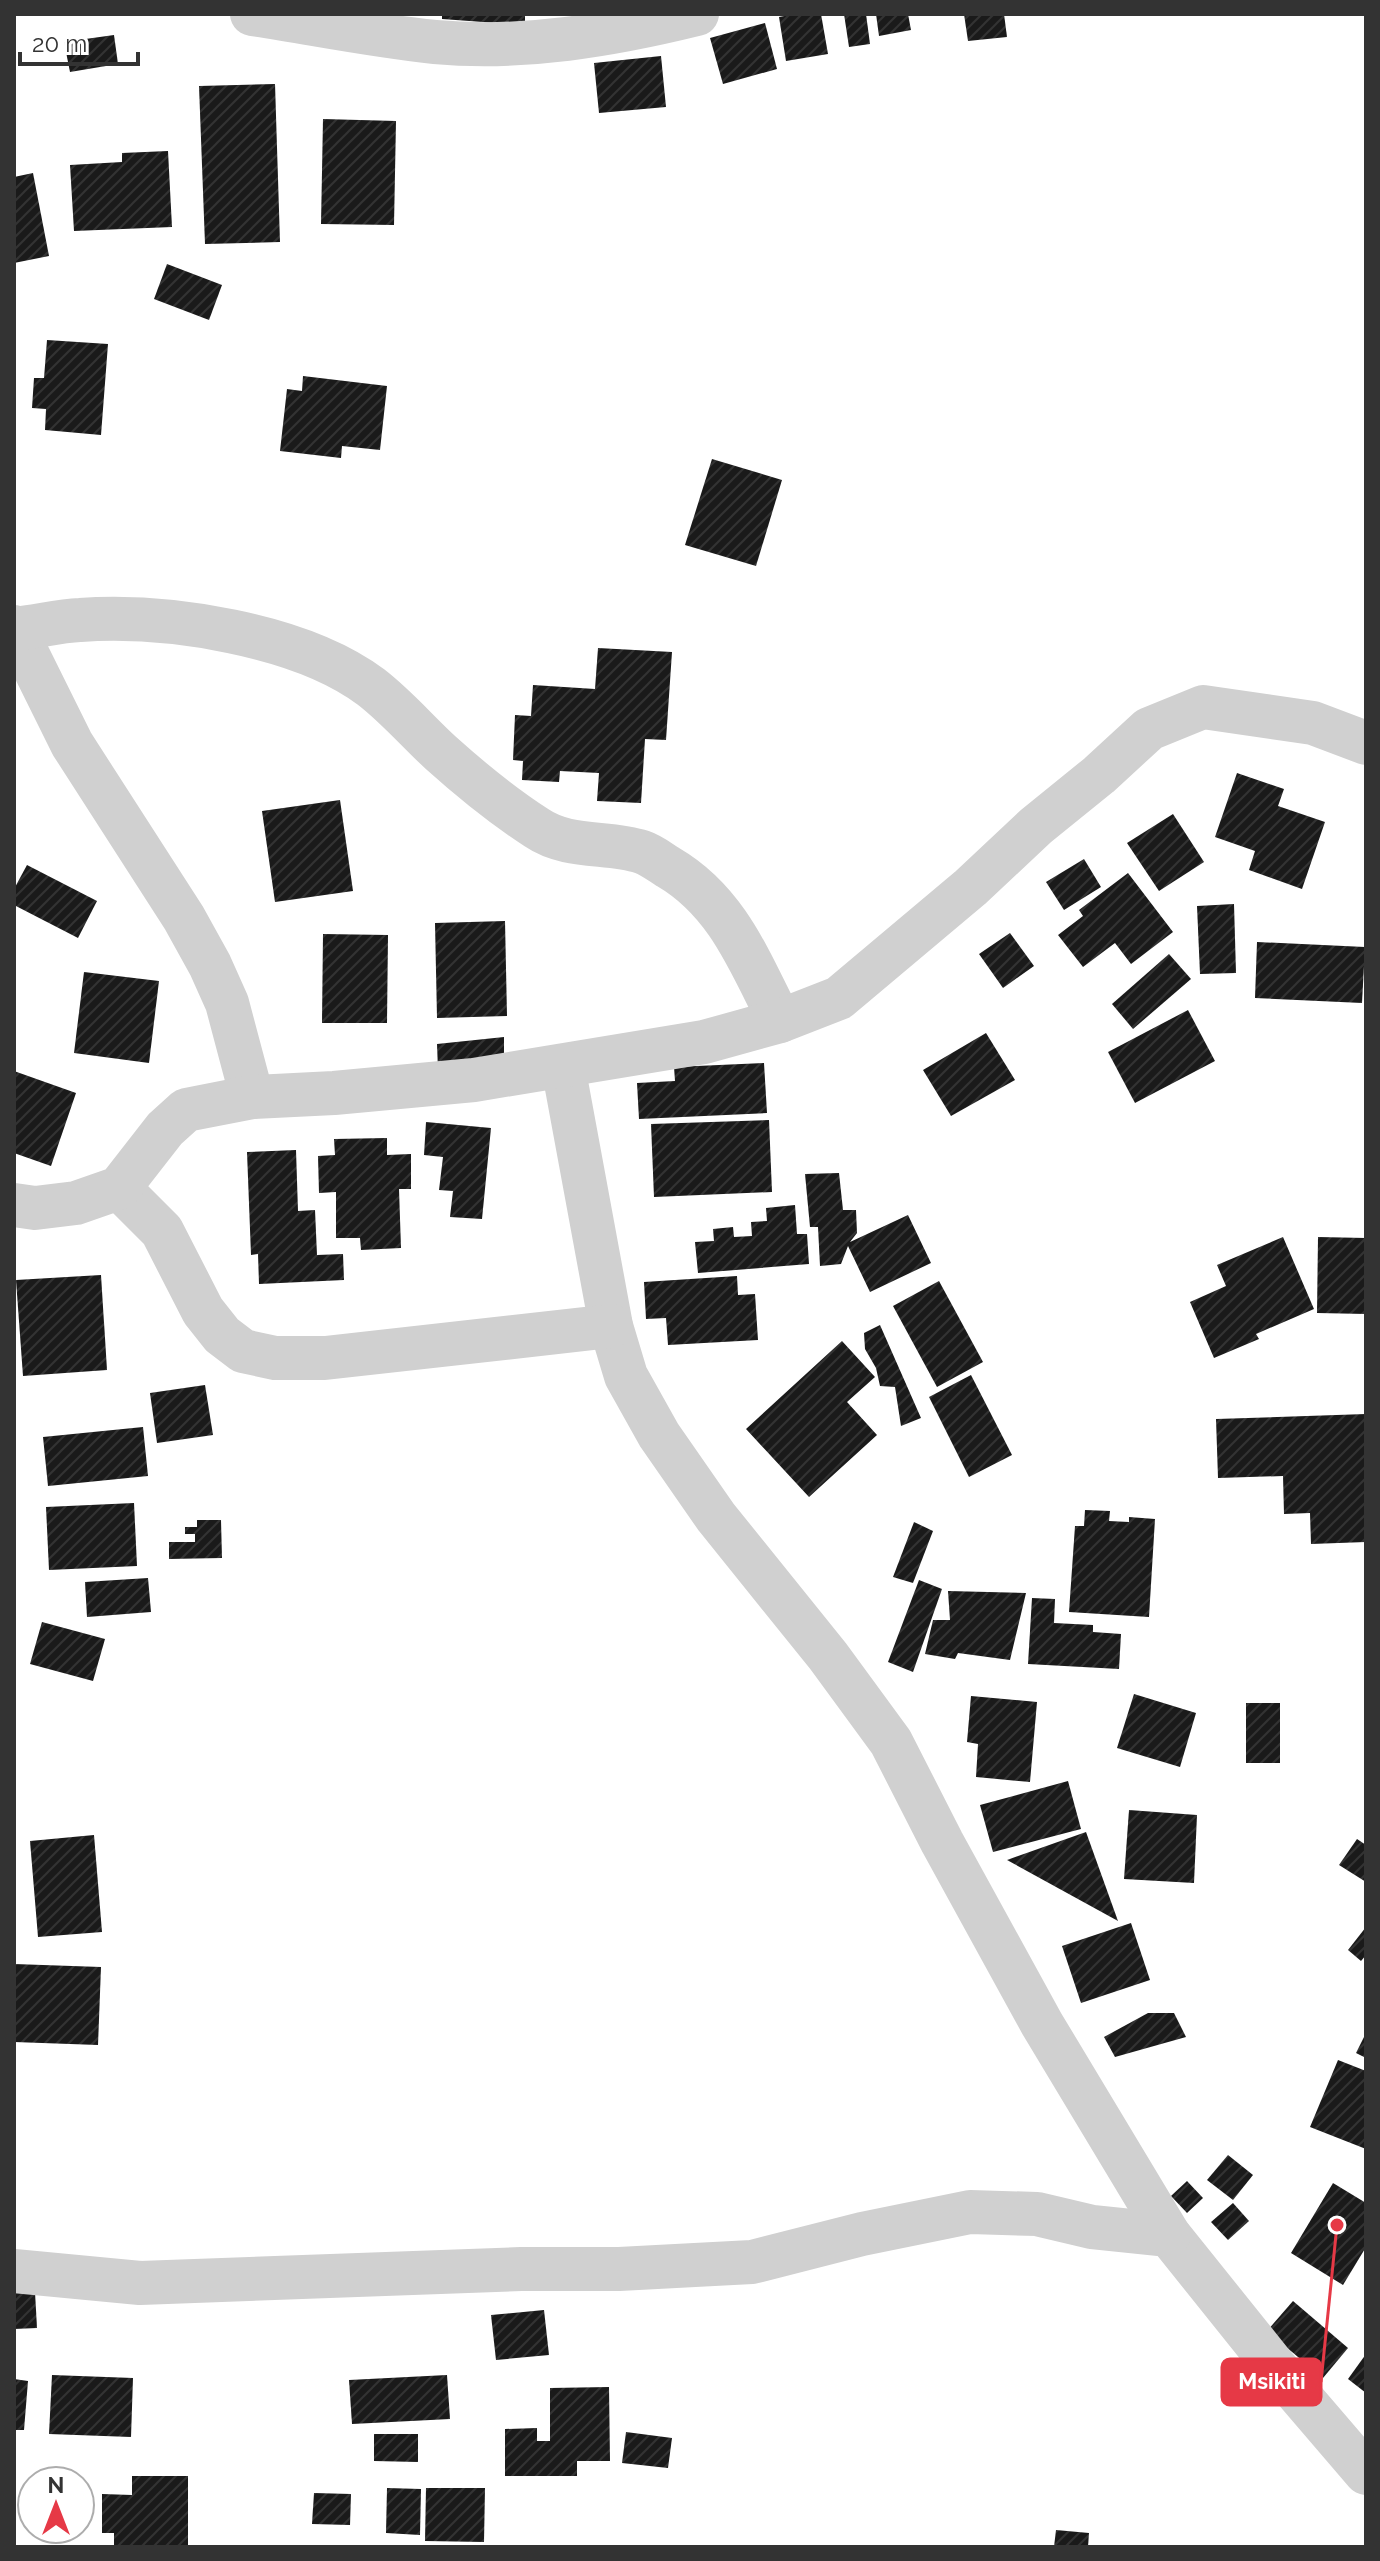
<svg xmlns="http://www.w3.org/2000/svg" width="1380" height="2561" font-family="Raleway,sans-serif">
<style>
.building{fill:url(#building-hatch)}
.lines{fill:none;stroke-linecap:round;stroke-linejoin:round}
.minor{stroke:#d0d0d0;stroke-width:44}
.leader{fill:none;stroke:#e63946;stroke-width:3}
.callout-dot{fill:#e63946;stroke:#fff;stroke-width:3}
.callout{fill:#e63946;stroke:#e63946;stroke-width:3}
.callout-label{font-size:22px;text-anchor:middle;font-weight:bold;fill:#fff}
</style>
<defs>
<pattern id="building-hatch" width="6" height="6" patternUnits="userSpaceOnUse" patternTransform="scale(2)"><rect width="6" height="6" fill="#1a1a1a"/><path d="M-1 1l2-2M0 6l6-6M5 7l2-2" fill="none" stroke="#333"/></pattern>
</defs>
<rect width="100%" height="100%" fill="#fff"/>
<g class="building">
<polygon points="442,14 525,14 525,25 442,19"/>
<polygon points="795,14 821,14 828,54 786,61 779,17"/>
<polygon points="844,14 866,14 870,44 849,47"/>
<polygon points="876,14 908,14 911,30 879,36"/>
<polygon points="964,14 1004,14 1007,37 968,41"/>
<polygon points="765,23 777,69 723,84 710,38"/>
<polygon points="114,35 118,64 70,72 64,42"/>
<polygon points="661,56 666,107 599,113 594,63"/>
<polygon points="275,84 280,242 205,244 199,86"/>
<polygon points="323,119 396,121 394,225 321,224"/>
<polygon points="168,151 172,227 74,231 70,165 122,162 122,153"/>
<polygon points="33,173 49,256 14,263 14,177"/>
<polygon points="167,264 222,285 209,320 154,299"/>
<polygon points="47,340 108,344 101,435 45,430 46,409 32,408 34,378 44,378"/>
<polygon points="303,376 387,386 380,450 342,446 341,458 280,451 287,389 302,391"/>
<polygon points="712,459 782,480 756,566 685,545"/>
<polygon points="598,648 672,652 666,740 645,739 641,803 597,801 599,773 560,771 559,782 522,780 523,761 513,760 515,715 531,716 533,685 595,689"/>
<polygon points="1237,773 1284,789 1278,806 1325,822 1302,889 1249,870 1255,851 1215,837"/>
<polygon points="340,800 353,891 275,902 262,811"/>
<polygon points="1173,814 1204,862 1159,891 1127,843"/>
<polygon points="1084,859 1101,887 1064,910 1046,882"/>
<polygon points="27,865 97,901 78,938 14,905 14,889"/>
<polygon points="1128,873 1173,932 1131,964 1115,943 1083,967 1058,935 1083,916 1079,910"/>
<polygon points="1234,904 1236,973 1200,974 1197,906"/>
<polygon points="505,921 507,1016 437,1018 435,923"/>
<polygon points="1010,933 1034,966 1003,988 979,954"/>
<polygon points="323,934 388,935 387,1023 322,1023"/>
<polygon points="1257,942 1365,947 1362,1003 1255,998"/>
<polygon points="1169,954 1191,979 1133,1029 1112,1004"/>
<polygon points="84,972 159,981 149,1063 74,1053"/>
<polygon points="1188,1010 1215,1061 1135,1103 1108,1052"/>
<polygon points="986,1033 1015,1080 951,1116 923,1070"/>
<polygon points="504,1037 504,1066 438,1070 437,1044"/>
<polygon points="764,1063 767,1113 639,1119 637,1083 675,1081 674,1067"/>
<polygon points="14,1071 76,1093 51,1166 14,1153 16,1130 14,1129"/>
<polygon points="769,1120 772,1192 654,1197 651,1124"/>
<polygon points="426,1122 491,1128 482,1219 450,1217 453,1191 439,1190 443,1157 424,1155"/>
<polygon points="387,1138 387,1155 411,1154 411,1189 399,1189 401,1248 361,1250 360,1238 336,1238 336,1192 319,1193 318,1156 335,1155 334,1139"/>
<polygon points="296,1150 298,1211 315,1210 317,1255 343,1254 344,1280 259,1284 258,1254 251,1255 247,1152"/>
<polygon points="839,1173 843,1210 856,1210 857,1233 850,1242 908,1215 931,1263 870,1292 848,1246 841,1264 820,1266 818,1227 810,1227 805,1174"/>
<polygon points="795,1205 797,1234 807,1234 809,1264 698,1273 695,1242 714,1241 713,1229 733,1227 734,1237 752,1236 751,1222 767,1221 766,1208"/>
<polygon points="1283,1237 1314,1309 1256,1334 1259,1339 1214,1358 1190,1302 1226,1286 1217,1265"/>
<polygon points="1318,1237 1366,1238 1366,1314 1317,1313"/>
<polygon points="101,1275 107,1370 23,1376 16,1280"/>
<polygon points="737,1276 738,1295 755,1294 758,1340 668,1345 666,1318 646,1319 644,1282"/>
<polygon points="939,1281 983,1362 937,1387 893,1306"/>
<polygon points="880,1325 921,1418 901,1426 895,1387 880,1386 876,1368 865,1349 864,1333"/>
<polygon points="842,1341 875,1377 847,1402 877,1435 809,1497 746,1429"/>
<polygon points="971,1375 1012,1455 969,1477 929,1397"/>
<polygon points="205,1385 213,1435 157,1443 150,1393"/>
<polygon points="1366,1414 1366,1542 1311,1544 1310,1513 1284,1514 1283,1476 1218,1478 1216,1419"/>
<polygon points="143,1427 148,1476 48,1486 43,1437"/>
<polygon points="134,1503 137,1566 49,1570 46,1507"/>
<polygon points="1085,1510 1110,1511 1109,1521 1129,1522 1129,1517 1155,1519 1149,1617 1069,1612 1075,1526 1084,1526"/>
<polygon points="197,1520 221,1520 222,1558 169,1559 169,1542 195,1542 195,1534 185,1534 185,1527 197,1527"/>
<polygon points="914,1522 933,1531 913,1583 893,1577"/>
<polygon points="148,1578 151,1612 87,1617 85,1582"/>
<polygon points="919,1580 942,1589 913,1672 888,1662"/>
<polygon points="948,1591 1026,1593 1010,1660 958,1653 955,1659 925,1654 933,1620 950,1620"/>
<polygon points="1032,1598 1055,1599 1054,1623 1093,1625 1093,1632 1121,1634 1119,1669 1028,1664"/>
<polygon points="42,1622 105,1639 93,1681 30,1664"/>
<polygon points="1134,1694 1196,1713 1180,1767 1117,1748"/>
<polygon points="971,1696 1037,1702 1030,1782 976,1777 978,1744 967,1742"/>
<rect x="1246" y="1703" width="34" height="60"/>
<polygon points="1068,1781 1081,1829 993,1852 980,1805"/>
<polygon points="1129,1810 1197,1815 1194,1883 1124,1879"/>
<polygon points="1086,1832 1118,1921 1007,1860"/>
<polygon points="94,1835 102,1932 38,1937 30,1841"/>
<polygon points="1357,1839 1366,1845 1366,1882 1339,1865"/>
<polygon points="1131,1923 1150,1980 1081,2003 1062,1946"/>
<polygon points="1366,1927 1366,1955 1361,1961 1348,1950"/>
<polygon points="14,1964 101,1967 98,2045 14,2042"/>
<polygon points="1148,2013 1174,2013 1186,2037 1115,2057 1104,2037"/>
<polygon points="1366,2033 1366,2058 1356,2053"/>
<polygon points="1338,2060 1366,2071 1366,2149 1310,2127"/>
<polygon points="1228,2155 1253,2175 1233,2200 1207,2180"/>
<polygon points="1187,2181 1203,2198 1187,2213 1171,2196"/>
<polygon points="1333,2183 1366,2203 1366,2247 1343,2285 1291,2253"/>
<polygon points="1233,2203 1249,2221 1228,2240 1211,2222"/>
<polygon points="35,2292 37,2328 14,2329 14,2293"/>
<polygon points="1293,2301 1348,2348 1323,2378 1267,2331"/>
<polygon points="544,2310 549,2355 496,2360 491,2315"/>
<polygon points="1366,2354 1366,2393 1348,2379"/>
<polygon points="52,2375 133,2378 131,2437 49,2434"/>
<polygon points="447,2375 450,2419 352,2424 349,2380"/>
<polygon points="14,2379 28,2381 24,2430 14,2430"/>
<polygon points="609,2387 610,2461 577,2461 577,2476 505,2476 505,2429 537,2428 537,2441 550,2441 550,2388"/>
<polygon points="626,2432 672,2438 668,2468 622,2463"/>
<polygon points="374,2434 418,2434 418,2462 374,2461"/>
<polygon points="132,2476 188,2476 188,2547 114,2547 114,2533 102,2533 102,2494 132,2495"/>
<polygon points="387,2488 421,2489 420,2535 386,2533"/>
<polygon points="426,2488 485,2488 484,2542 425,2541"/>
<polygon points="314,2493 351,2494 350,2525 312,2524"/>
<polygon points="1056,2530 1089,2533 1088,2547 1054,2547"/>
</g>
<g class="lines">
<g class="minor">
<path d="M252,14C312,23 374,36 435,42C523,50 612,35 697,14"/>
<polyline points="14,627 72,744 184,918 210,965 227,1003 252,1097"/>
<path d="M14,629C36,627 58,621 80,620C167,614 300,634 371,687C397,707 417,731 441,753C471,780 503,806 537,828C568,849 608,841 642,852C651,855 660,862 668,867C728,902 750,963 780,1021"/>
<polyline points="563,1066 611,1326 626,1376 659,1435 716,1517 828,1656 891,1742 942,1842 1042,2024 1169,2235 1270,2361 1366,2473"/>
<polyline points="119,1188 162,1231 203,1311 222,1335 243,1351 275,1358 325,1358 611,1326"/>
<polyline points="14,1205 35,1208 76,1203 119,1188 165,1129 186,1110 252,1097 334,1093 474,1080 704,1042 780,1021 839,998 971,887 1036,826 1099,775 1149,729 1203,707 1313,723 1366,743"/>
<polyline points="14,2271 140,2283 521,2269 619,2269 752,2262 862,2234 970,2212 1037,2214 1092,2227 1169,2235"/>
</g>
</g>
<path class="leader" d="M1337 2225L1321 2382"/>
<circle class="callout-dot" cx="1337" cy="2225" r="8"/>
<rect class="callout" x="1222" y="2359" width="99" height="46" rx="8"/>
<g class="callout-label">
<text x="1272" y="2389">Msikiti</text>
</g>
<rect width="1380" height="2561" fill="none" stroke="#333333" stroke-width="32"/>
<g transform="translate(56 2505)"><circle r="38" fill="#ffffff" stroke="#adadad" stroke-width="2"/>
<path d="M0-6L14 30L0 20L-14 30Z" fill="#e63946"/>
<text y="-12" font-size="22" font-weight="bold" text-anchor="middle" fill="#333333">N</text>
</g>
<path d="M20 52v12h118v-12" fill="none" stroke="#333333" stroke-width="4"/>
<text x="32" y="52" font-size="24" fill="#333333" stroke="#ffffff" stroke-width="6" paint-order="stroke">20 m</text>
</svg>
